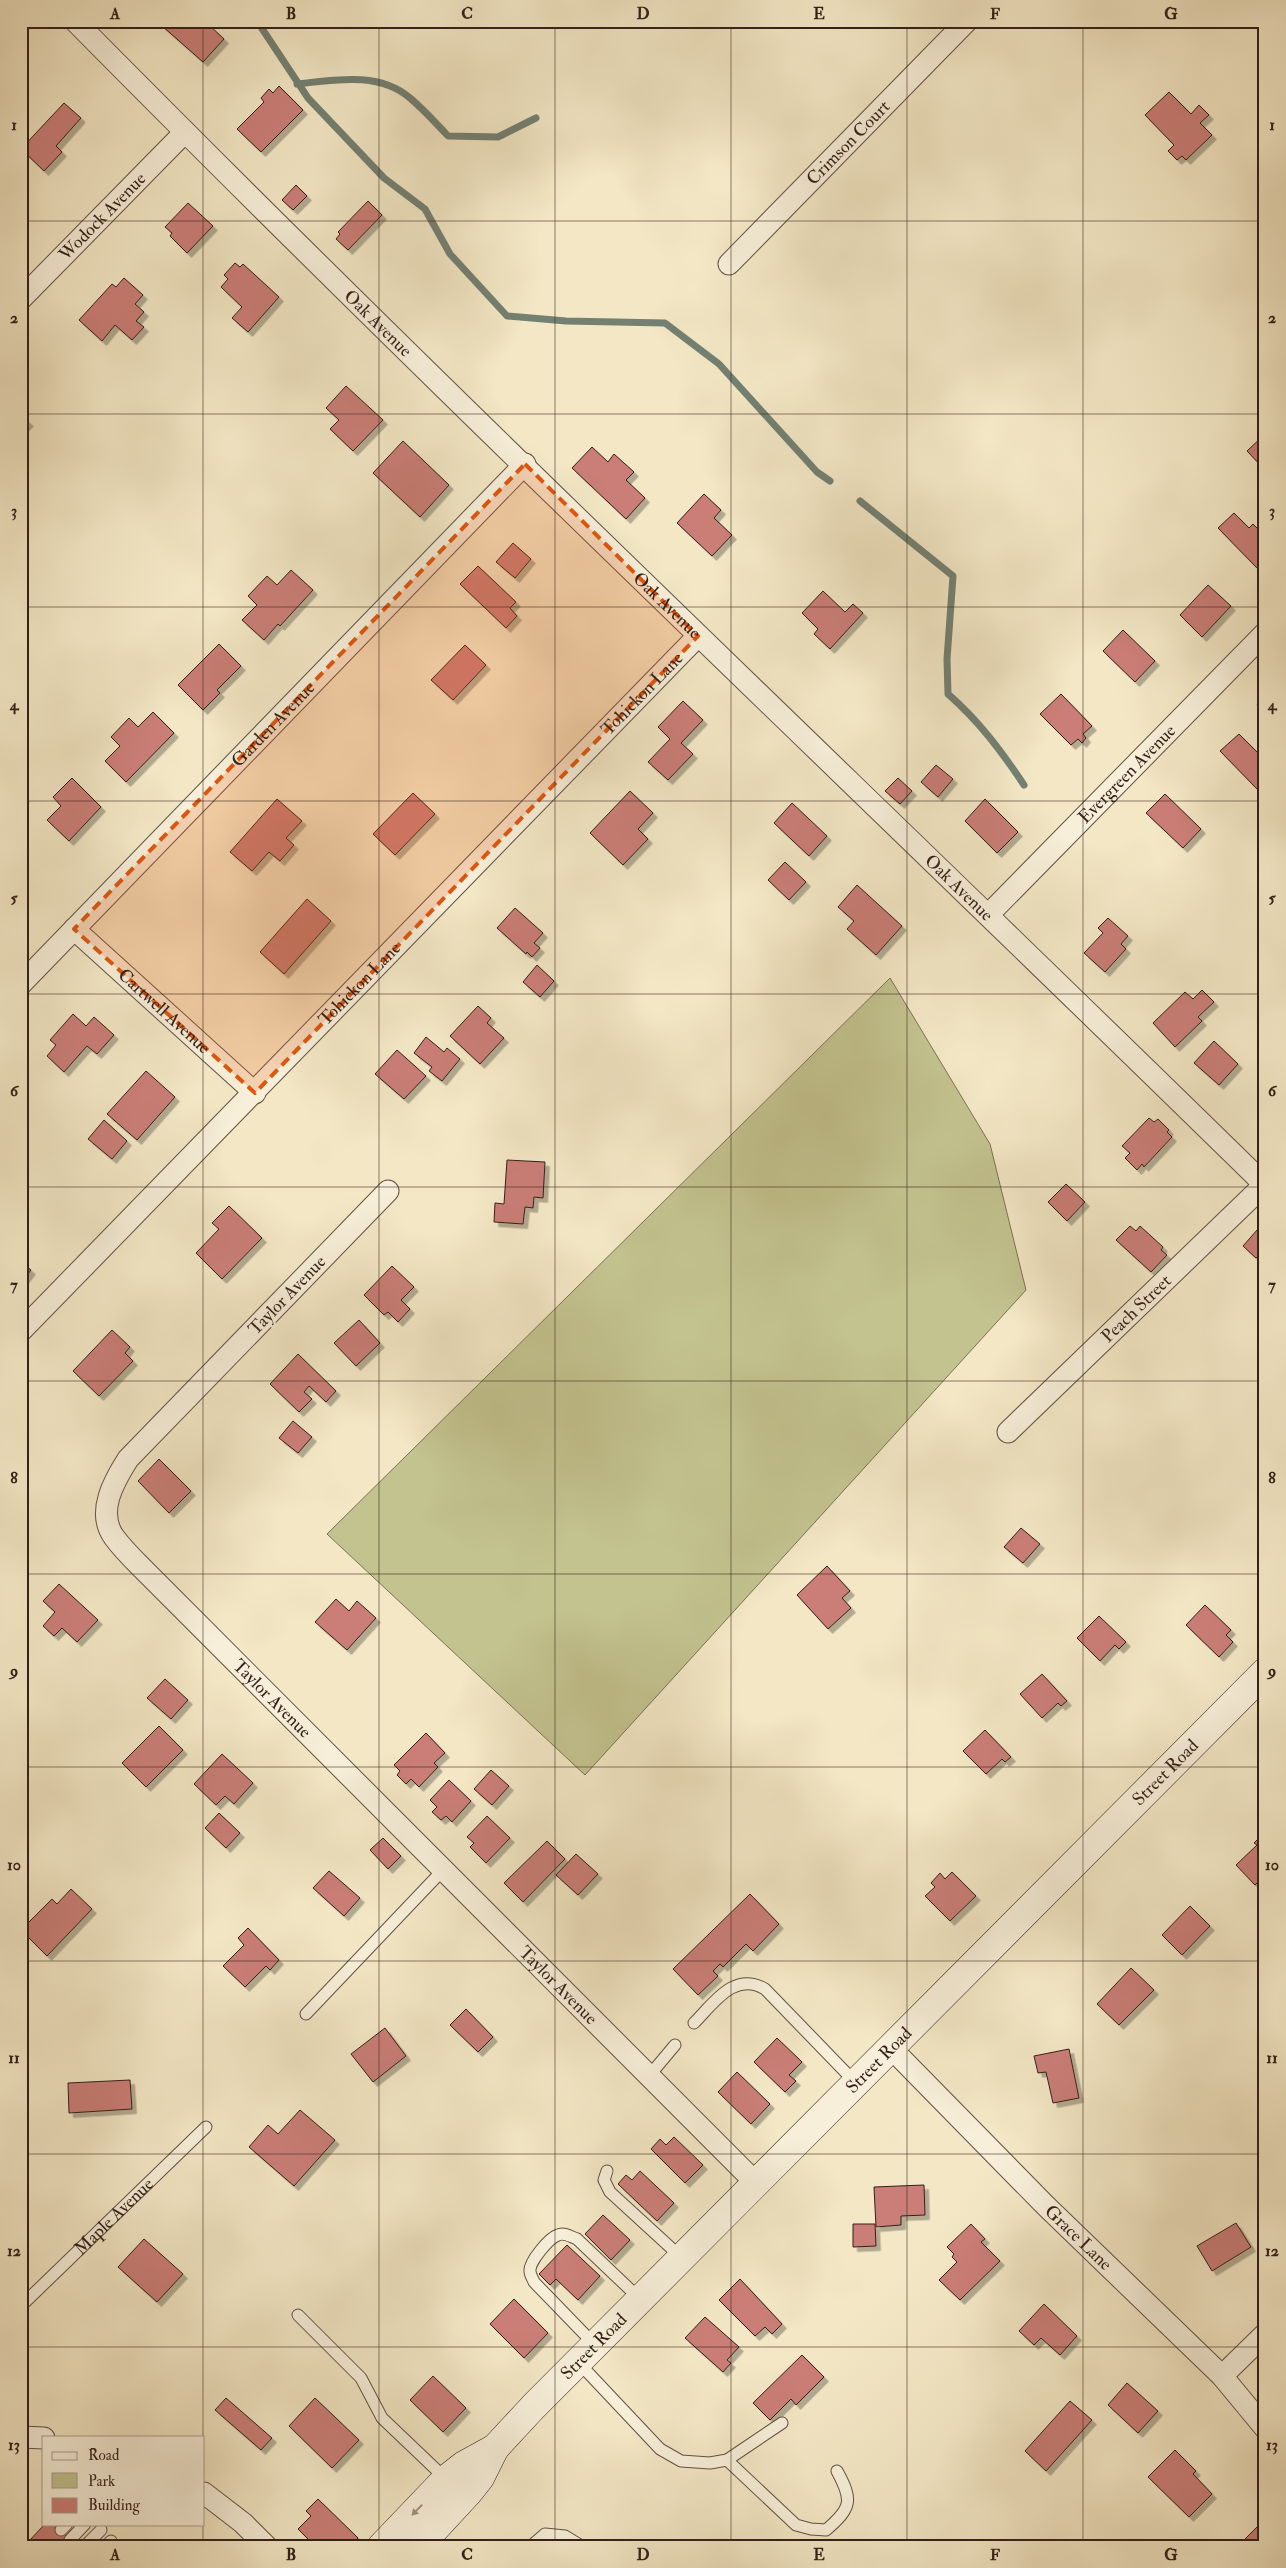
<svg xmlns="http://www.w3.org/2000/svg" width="1286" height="2568" font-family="'IM FELL Double Pica',serif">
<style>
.green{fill:#c3c38f;stroke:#7b7154}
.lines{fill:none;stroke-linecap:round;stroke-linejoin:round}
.stream{stroke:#738072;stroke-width:7}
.building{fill:#ca7e77;stroke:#331f18;filter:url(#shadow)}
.lane-casing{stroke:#635143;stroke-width:13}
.street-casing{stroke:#635143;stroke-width:23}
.secondary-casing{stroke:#331f18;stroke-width:29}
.lane{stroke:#f7efd9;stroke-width:11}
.street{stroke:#f7efd9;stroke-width:21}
.secondary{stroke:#f7efd9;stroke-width:28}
.oneway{fill:#9f9182}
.marked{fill:#df560d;fill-opacity:0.2;stroke:#df560d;stroke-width:4;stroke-dasharray:10 6;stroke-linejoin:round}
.grid{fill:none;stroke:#331f18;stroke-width:1;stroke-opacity:0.55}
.labels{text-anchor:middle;stroke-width:4.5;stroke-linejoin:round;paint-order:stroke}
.street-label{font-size:18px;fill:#331f18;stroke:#f7efd9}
.neatline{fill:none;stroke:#331f18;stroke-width:2}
.grid-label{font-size:16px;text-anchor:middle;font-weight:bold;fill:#331f18}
</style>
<defs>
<filter id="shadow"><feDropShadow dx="4.5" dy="4.5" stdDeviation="0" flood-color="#0004"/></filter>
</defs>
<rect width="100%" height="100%" fill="#f3e7c5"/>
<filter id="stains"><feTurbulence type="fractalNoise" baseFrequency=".004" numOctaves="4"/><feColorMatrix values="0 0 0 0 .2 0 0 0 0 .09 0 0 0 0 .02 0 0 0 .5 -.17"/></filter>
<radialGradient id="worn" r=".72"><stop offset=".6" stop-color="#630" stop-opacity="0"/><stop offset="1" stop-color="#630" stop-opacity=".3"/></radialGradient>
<polygon class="green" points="890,978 990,1144 1026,1290 585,1775 327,1534"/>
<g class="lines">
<g class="stream">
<polyline points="257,21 308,98 384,178 425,209 450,254 507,316 566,321 665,323 719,364 817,472 830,481"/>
<path d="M297,84C334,80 379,71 410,98C423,109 436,123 448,136L498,137L536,118"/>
<path d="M860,501L953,576L947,659L948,694C979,721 1002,752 1024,785"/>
</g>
</g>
<g class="building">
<polygon points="165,21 199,21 205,27 208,24 224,39 203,62 161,25"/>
<polygon points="279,86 303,110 261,152 237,129 264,102 261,98 269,89 273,93"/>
<polygon points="1169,92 1191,114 1199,105 1209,115 1200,123 1212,135 1186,160 1182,156 1177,160 1168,151 1174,145 1145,115"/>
<polygon points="64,103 81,118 56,146 62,152 44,171 21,149"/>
<polygon points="296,185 307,196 293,210 282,200"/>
<polygon points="368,201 382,215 348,250 336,239 340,234 338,232"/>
<polygon points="188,203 213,226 187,253 170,236 172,233 165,227"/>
<polygon points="235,263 240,267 243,264 279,297 248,332 232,318 242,307 221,287 228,279 224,275"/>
<polygon points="124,278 143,295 135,304 144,312 136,321 144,327 132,340 115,325 102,341 79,320 112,284 116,287"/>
<polygon points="346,386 383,420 353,451 330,429 339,420 326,408"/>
<polygon points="21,415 29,422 21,430"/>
<polygon points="1265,434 1265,470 1247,451"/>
<polygon points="403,441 449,485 420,517 373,473"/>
<polygon points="592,447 608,462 614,454 634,472 626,480 645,498 626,519 572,468"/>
<polygon points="704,494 721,510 714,518 732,535 712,556 677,523"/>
<polygon points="1234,513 1249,528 1253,524 1264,535 1260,538 1265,543 1265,560 1257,568 1218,528"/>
<polygon points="513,543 531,559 515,578 496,562"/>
<polygon points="478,566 516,602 510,608 517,616 506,628 460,584"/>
<polygon points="291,570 313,590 280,626 278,624 264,640 242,620 257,605 248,596 267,576 277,585"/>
<polygon points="1208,585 1231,606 1202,637 1180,615"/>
<polygon points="823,591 845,612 853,604 863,613 830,649 814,634 818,629 802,613"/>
<polygon points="1123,630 1155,661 1135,682 1103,651"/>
<polygon points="219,644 241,666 217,690 220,693 203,710 178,685"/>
<polygon points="465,645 486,665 453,700 431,680"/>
<polygon points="1061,694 1092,726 1083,734 1086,738 1082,743 1078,739 1071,745 1040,714"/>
<polygon points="1265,698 1265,715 1257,704"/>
<polygon points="683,701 703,720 681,743 693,754 668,780 648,762 670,739 658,727"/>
<polygon points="153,712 174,733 126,782 105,761 120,746 111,737 129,718 138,727"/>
<polygon points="1239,734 1265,760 1265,787 1260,792 1220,751"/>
<polygon points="936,765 953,779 938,797 921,782"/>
<polygon points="72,778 101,807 69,841 47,820 61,806 53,797"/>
<polygon points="898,778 912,791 900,804 885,791"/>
<polygon points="630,791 653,813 638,829 648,839 623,865 590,833"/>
<polygon points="413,793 435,814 395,855 373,834"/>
<polygon points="1165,794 1201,829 1183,848 1146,813"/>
<polygon points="277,799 302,821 286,838 294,845 280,861 269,852 252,871 230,852"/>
<polygon points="985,799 1018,832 997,853 965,821"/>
<polygon points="792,803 827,836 809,856 774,823"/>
<polygon points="785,862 806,882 789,900 768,880"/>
<polygon points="857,885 902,926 876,955 847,929 854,921 838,907"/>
<polygon points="307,899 331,921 284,974 260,952"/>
<polygon points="515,908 543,933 534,943 540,948 532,957 527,952 526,954 497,928"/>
<polygon points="1108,918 1128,936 1121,944 1126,949 1105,972 1084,953 1103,933 1098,928"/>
<polygon points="537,965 554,981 540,997 523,982"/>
<polygon points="1202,990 1214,1002 1198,1017 1202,1021 1175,1047 1153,1023 1185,992 1193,999"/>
<polygon points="478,1006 491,1018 487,1023 504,1038 480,1064 450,1036"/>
<polygon points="73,1014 86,1026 94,1017 114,1035 97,1054 87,1046 64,1072 47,1056 56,1045 50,1040"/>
<polygon points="426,1037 444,1052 447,1048 460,1059 442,1081 429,1071 432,1067 414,1053"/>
<polygon points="1214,1041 1238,1064 1219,1085 1194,1063"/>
<polygon points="397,1050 426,1076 404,1099 375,1074"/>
<polygon points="146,1071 175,1097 137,1140 107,1114"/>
<polygon points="1149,1118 1154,1122 1158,1119 1169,1130 1167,1132 1172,1137 1144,1167 1142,1164 1137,1170 1125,1158 1130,1153 1122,1146"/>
<polygon points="104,1120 127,1141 112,1159 88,1139"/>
<polygon points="507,1160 545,1162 543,1198 534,1197 533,1208 525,1207 523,1224 494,1222 495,1203 504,1204"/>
<polygon points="1066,1184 1085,1202 1067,1221 1048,1202"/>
<polygon points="229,1206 262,1238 222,1279 196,1253 219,1229 212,1223"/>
<polygon points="1265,1221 1265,1250 1256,1258 1243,1246"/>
<polygon points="1130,1226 1136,1231 1140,1226 1163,1247 1161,1250 1167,1255 1151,1272 1116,1240"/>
<polygon points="21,1262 31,1270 21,1283"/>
<polygon points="392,1266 414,1287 401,1300 410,1309 398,1322 388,1312 384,1315 364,1295"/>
<polygon points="359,1320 380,1343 356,1366 334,1343"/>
<polygon points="112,1330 130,1347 125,1353 133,1361 99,1396 73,1371"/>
<polygon points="298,1354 336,1391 326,1402 309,1386 304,1392 312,1399 299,1412 270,1384"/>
<polygon points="293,1421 312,1437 298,1453 279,1438"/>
<polygon points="159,1459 191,1491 169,1513 138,1481"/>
<polygon points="1265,1516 1265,1526 1259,1521"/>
<polygon points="1021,1528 1040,1544 1023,1563 1004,1547"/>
<polygon points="827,1566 850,1591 842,1598 851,1608 828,1629 797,1595"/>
<polygon points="59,1584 98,1620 77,1642 62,1628 54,1636 43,1626 55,1612 43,1601"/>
<polygon points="336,1599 349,1611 357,1601 376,1618 347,1650 315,1622"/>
<polygon points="1205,1605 1231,1630 1226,1635 1233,1642 1219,1657 1186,1625"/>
<polygon points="1099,1616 1126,1642 1119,1649 1115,1645 1100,1661 1077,1638"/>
<polygon points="1042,1674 1067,1701 1061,1706 1058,1703 1042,1718 1020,1694"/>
<polygon points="165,1679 188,1700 171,1719 147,1698"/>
<polygon points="159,1726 183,1750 146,1787 122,1763"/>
<polygon points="985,1730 1011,1757 1005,1762 1002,1759 986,1774 963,1751"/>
<polygon points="426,1733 445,1753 434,1763 438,1767 419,1787 411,1779 406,1784 397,1775 400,1771 394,1765"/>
<polygon points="222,1754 253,1783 234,1804 225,1796 216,1805 194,1784"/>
<polygon points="491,1770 509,1786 492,1805 474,1789"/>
<polygon points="449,1780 471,1801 452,1822 446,1816 441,1820 432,1812 437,1807 430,1800"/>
<polygon points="219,1813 240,1833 226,1848 205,1828"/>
<polygon points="487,1816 510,1838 486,1863 470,1847 474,1843 467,1837"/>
<polygon points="1262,1835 1265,1838 1265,1875 1255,1885 1236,1865 1257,1845 1254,1843"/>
<polygon points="383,1838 401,1856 388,1869 370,1850"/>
<polygon points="547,1841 565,1859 523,1902 504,1883"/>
<polygon points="576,1854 598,1874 578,1895 556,1875"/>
<polygon points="329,1871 360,1898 344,1916 313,1888"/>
<polygon points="952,1872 976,1896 950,1921 925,1896 935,1887 931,1883 940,1873 945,1879"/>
<polygon points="71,1889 92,1909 47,1956 21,1930 52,1899 57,1904"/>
<polygon points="750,1894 779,1924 753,1951 746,1944 723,1967 720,1964 713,1971 718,1976 698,1995 673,1969"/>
<polygon points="1190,1906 1210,1926 1182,1955 1162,1935"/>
<polygon points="248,1928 279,1960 270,1970 266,1966 245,1987 223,1966 244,1945 238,1938"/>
<polygon points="1131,1968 1154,1990 1119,2025 1097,2004"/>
<polygon points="466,2009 493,2037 478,2052 450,2025"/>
<polygon points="385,2028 406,2056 373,2082 351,2054"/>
<polygon points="777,2038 802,2062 789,2075 796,2081 785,2092 754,2062"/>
<polygon points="1069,2049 1079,2098 1053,2103 1046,2072 1038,2073 1034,2056"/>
<polygon points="737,2072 770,2104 751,2124 718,2092"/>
<polygon points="130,2080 132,2109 69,2113 68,2083"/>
<polygon points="300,2110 335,2140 294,2186 249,2147 268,2125 278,2134"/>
<polygon points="674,2137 703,2165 685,2183 651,2149 660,2139 666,2145"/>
<polygon points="640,2171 674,2203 657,2221 618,2184 626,2175 632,2180"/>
<polygon points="924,2185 925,2215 901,2216 901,2225 876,2227 874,2187"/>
<polygon points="603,2215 630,2240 611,2260 585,2234"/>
<polygon points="1236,2223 1251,2247 1212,2271 1197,2246"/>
<polygon points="853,2224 875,2224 876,2246 853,2247"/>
<polygon points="971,2224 985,2239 981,2242 1000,2261 960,2300 939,2280 957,2262 952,2257 954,2254 947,2247"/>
<polygon points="144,2239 183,2274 157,2302 118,2267"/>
<polygon points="567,2245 600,2276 578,2300 556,2279 550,2285 539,2274"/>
<polygon points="740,2279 782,2324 772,2334 765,2327 755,2336 719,2300"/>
<polygon points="514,2299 548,2333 524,2358 490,2324"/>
<polygon points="1044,2304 1077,2336 1060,2355 1041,2338 1034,2345 1019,2331"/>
<polygon points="705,2317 739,2347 727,2360 731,2363 723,2372 685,2338"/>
<polygon points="802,2355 824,2377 796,2405 791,2399 770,2420 753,2403"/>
<polygon points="433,2376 466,2408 443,2432 410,2400"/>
<polygon points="1127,2383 1158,2411 1138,2433 1108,2405"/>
<polygon points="226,2398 272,2438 261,2450 215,2410"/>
<polygon points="315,2398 359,2440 332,2468 289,2426"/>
<polygon points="1070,2401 1092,2420 1046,2471 1025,2451"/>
<polygon points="1175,2450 1196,2471 1193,2474 1212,2494 1189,2517 1148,2477"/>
<polygon points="318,2499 358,2538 349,2547 316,2547 298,2529 311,2516 306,2511"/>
<polygon points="1265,2519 1265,2547 1237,2547"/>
<polygon points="45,2524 54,2524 77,2547 33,2547 28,2542"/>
</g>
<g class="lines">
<g class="lane-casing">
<g id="lane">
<polyline points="306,2014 443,1870"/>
<path d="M694,2023C714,2003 734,1971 765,1989L855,2082"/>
<polyline points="649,2076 675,2045"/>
<polyline points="607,2171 604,2180 610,2192 682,2258"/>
<path id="s1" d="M21,2306L206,2127"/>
<polyline points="298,2315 361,2378 382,2418 446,2479"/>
<path d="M595,2345L534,2282C533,2279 530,2275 530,2271C529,2262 549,2238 558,2235C564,2232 571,2237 577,2239L640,2299"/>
<polyline points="578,2362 660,2449 681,2461 710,2463 727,2460 782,2423"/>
<path d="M727,2460L796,2525L811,2529L826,2530C852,2508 853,2500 837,2471"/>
<polyline points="61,2530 67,2524"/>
<polyline points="70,2540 85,2524"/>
<polyline points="84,2547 101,2530"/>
<polyline points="105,2547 111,2541"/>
<polyline points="530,2547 545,2534 565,2536 583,2547"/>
</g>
</g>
<g class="street-casing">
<g id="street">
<path id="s2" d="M75,21C465,416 869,797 1265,1185"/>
<path id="s3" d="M729,264L967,21"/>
<path id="s4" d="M21,299L185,132"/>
<path id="s5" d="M988,915L1265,633"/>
<path id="s6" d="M74,929L255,1093"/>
<path id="s7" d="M21,984L525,464"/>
<path id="s8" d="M388,1191L128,1459C114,1481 96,1512 114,1537C122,1548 131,1557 140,1566L756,2183"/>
<path id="s9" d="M21,1331L698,636"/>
<path id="s10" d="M1008,1432L1264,1185"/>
<path id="s11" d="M890,2047L1046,2206L1222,2376L1265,2428"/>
<polyline points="1222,2376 1265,2334"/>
<polyline points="21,2437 44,2438"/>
<polyline points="204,2493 243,2523 267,2547"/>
</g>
</g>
<g class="secondary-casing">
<g id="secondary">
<polyline points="381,2547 446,2479 464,2465 495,2448"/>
<path id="s12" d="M418,2547L468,2493L480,2478L495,2448L534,2406L1265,1672"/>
</g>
</g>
<use href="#lane" class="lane"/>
<use href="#street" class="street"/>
<use href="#secondary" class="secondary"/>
</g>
<defs><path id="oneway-solid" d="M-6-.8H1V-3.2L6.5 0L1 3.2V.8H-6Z" transform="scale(1.25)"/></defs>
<use class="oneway" href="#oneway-solid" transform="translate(417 2510) rotate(134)"/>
<path class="marked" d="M525,464L698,636L255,1093L74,929Z"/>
<path class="grid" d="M203,21V2437M379,21V2547M555,21V2547M731,21V2547M907,21V2547M1083,21V2547M21,221H1265M21,414H1265M21,607H1265M21,801H1265M21,994H1265M21,1187H1265M21,1381H1265M21,1574H1265M21,1767H1265M21,1961H1265M21,2154H1265M21,2347H1265M203,2524V2547"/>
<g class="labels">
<g class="street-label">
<text dy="6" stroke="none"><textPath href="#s3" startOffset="170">Crimson Court</textPath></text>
<text dy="6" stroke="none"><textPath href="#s4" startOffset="116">Wodock Avenue</textPath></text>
<text dy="6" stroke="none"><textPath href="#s2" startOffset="428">Oak Avenue</textPath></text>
<text dy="6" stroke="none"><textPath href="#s2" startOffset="832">Oak Avenue</textPath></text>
<text dy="6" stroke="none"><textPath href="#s9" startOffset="890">Tohickon Lane</textPath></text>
<text dy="6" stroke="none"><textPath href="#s7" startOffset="362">Garden Avenue</textPath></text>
<text dy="6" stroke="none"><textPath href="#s5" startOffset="198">Evergreen Avenue</textPath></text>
<text dy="6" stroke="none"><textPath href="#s2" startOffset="1238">Oak Avenue</textPath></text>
<text dy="6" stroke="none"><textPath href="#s9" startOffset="485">Tohickon Lane</textPath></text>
<text dy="6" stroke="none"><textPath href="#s6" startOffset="122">Cartwell Avenue</textPath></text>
<text transform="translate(287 1295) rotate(-46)" y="6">Taylor Avenue</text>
<text dy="6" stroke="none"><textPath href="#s10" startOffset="178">Peach Street</textPath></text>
<text dy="6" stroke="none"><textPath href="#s8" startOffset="684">Taylor Avenue</textPath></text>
<text dy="6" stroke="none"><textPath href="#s12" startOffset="1078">Street Road</textPath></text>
<text dy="6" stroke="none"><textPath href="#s8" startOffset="1089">Taylor Avenue</textPath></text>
<text dy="6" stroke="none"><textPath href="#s12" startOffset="672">Street Road</textPath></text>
<text dy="6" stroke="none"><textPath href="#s1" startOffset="129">Maple Avenue</textPath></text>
<text dy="6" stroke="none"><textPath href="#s11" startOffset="268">Grace Lane</textPath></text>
<text dy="6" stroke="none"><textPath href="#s12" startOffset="268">Street Road</textPath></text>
</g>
</g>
<rect width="1286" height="2568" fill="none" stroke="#f3e7c5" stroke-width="55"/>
<rect x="42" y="2436" width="162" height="90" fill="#f7efd9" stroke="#a99c8c"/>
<rect x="52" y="2452" width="25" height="8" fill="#f7efd9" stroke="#a99c8c"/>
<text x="88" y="2460" font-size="15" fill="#331f18">Road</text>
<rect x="52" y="2473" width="25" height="15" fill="#c3c38f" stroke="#a99c8c"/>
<text x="88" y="2486" font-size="15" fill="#331f18">Park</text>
<rect x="52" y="2498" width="25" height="15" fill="#ca7e77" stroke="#a99c8c"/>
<text x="88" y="2510" font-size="15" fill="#331f18">Building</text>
<rect x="28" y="28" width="1230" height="2512" class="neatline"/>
<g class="grid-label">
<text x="115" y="19">A</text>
<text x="291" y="19">B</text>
<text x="467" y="19">C</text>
<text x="643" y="19">D</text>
<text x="819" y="19">E</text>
<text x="995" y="19">F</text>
<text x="1171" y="19">G</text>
<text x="14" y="130">1</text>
<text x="1272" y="130">1</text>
<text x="14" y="323">2</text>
<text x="1272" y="323">2</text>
<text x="14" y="516">3</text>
<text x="1272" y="516">3</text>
<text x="14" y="710">4</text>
<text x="1272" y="710">4</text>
<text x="14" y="903">5</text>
<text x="1272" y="903">5</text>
<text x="14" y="1096">6</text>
<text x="1272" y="1096">6</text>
<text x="14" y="1290">7</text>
<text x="1272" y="1290">7</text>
<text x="14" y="1483">8</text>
<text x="1272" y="1483">8</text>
<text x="14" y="1676">9</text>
<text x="1272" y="1676">9</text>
<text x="14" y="1870">10</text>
<text x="1272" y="1870">10</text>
<text x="14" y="2063">11</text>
<text x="1272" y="2063">11</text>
<text x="14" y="2256">12</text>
<text x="1272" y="2256">12</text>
<text x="14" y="2450">13</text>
<text x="1272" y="2450">13</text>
<text x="115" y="2560">A</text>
<text x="291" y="2560">B</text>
<text x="467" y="2560">C</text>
<text x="643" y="2560">D</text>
<text x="819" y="2560">E</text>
<text x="995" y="2560">F</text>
<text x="1171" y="2560">G</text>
</g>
<rect width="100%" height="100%" filter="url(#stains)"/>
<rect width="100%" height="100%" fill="url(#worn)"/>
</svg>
